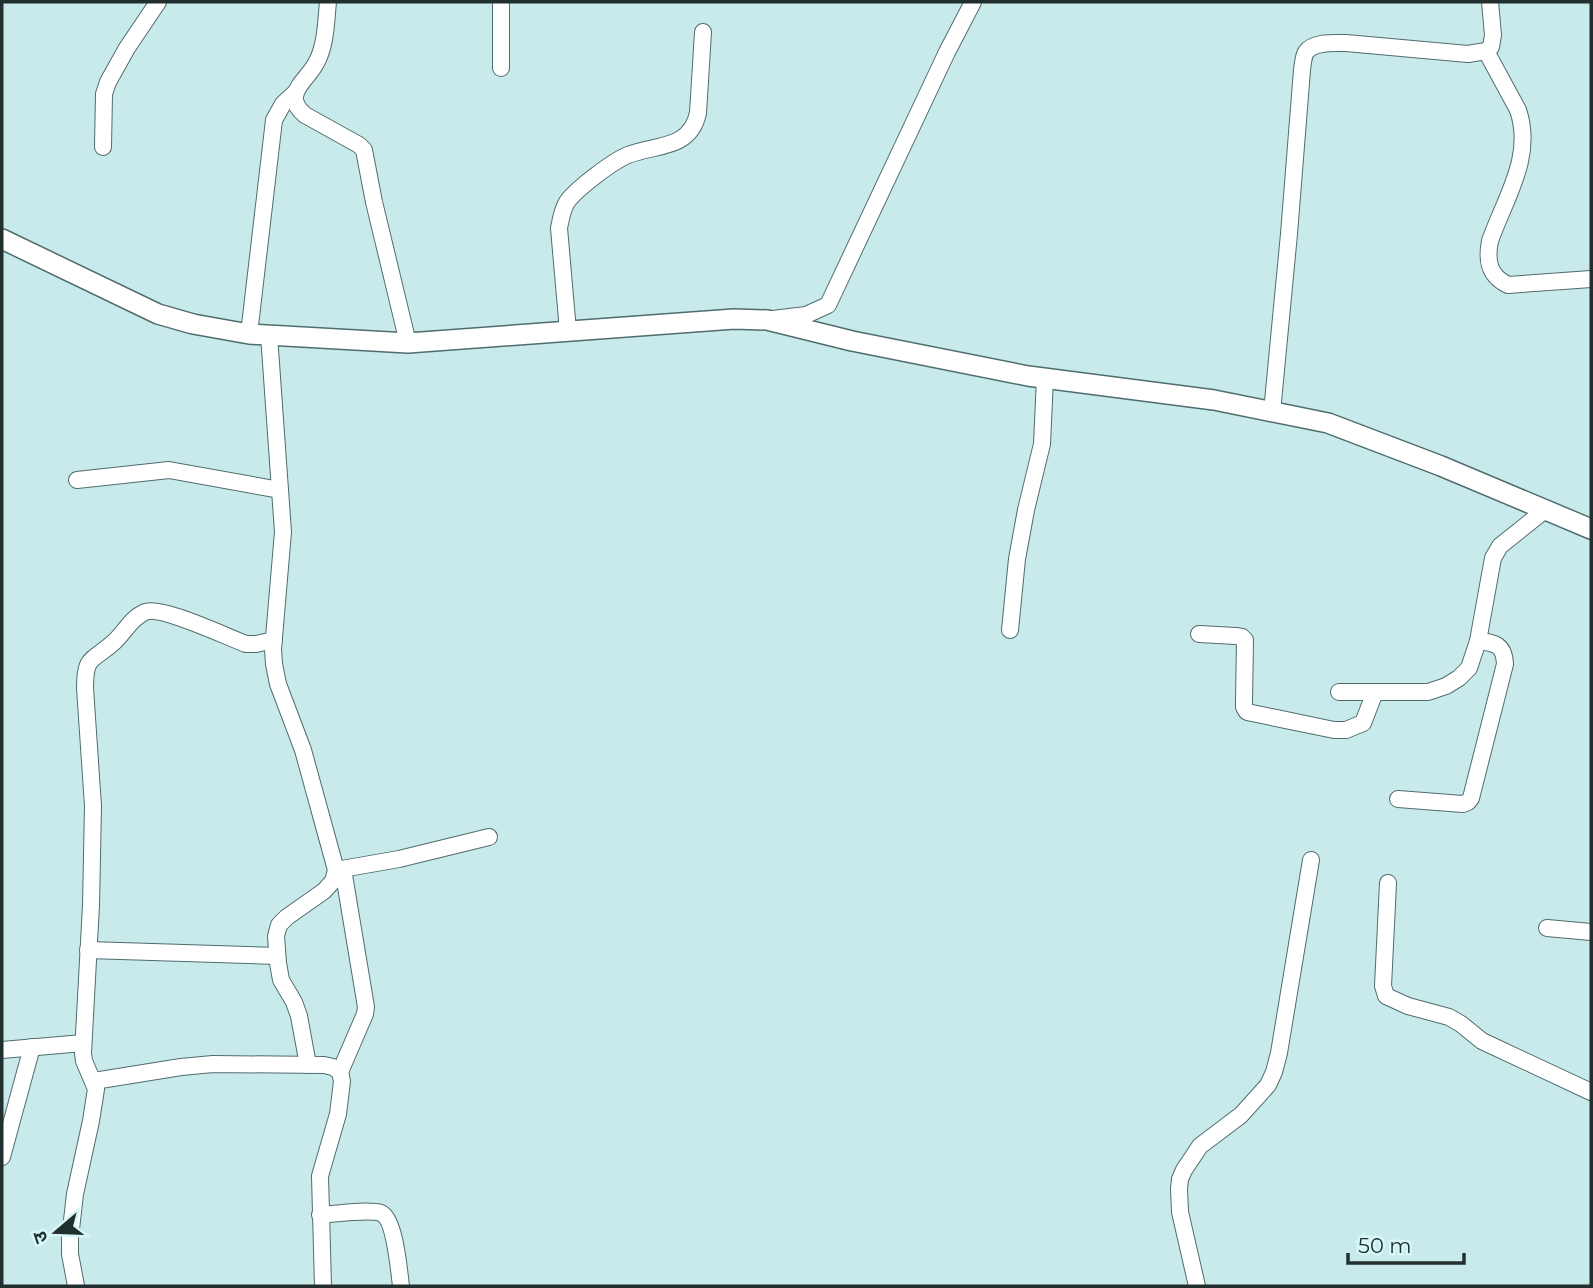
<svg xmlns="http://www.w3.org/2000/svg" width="1593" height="1288" font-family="Montserrat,'Noto Sans Devanagari',sans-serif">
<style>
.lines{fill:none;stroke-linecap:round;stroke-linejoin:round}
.minor-casing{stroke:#4f6c6e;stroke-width:18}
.tertiary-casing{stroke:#4f6c6e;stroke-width:22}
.minor{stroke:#fff;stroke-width:16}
.tertiary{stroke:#fff;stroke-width:19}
</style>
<rect width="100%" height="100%" fill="#c9eaeb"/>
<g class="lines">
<g class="minor-casing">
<g id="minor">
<path d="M328,2C326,21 326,46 316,63C311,74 297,84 295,96C294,104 299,110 305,115L359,145L364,150L374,202L408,343"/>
<polyline points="501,2 501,68"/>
<path d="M1486,51L1518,110C1534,157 1505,198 1490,241C1486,261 1489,276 1508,285L1591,279"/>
<polyline points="103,147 104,94 108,82 127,48 158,2"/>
<polyline points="773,319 806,315 828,305 947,52 973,2"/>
<path d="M568,331L559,228C561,219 562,210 567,202C576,189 613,161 628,155C656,144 690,150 698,113L703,32"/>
<polyline points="249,334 274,120 283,104 295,93"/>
<polyline points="269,335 283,532 273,649 274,664 278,684 303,750 336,870 333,881 324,891 287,917 279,925 276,936 278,963 281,980 294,1002 299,1016 308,1065"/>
<path d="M1272,412L1289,234L1302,70C1303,64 1303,57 1306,52C1314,41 1335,43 1346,43L1468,54L1486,51L1491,47L1493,35L1490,2"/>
<polyline points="77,480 169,470 280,490"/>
<polyline points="1010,630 1017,559 1026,510 1042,444 1045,378"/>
<polyline points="1199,634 1236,636 1242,637 1245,640 1244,701 1244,707 1247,712 1334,730 1346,730 1363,723 1375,692"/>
<polyline points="1339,692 1428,692 1446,686 1459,678 1469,668 1478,641 1493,558 1500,546 1545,510"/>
<path d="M1398,799L1463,804L1468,802L1471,798L1505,664C1504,644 1495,643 1478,641"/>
<polyline points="336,870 399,859 489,837"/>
<polyline points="1388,883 1383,986 1386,996 1408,1006 1449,1017 1461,1024 1482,1041 1591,1092"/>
<polyline points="1547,928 1591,932"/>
<polyline points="88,950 277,956"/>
<polyline points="2,1050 83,1043"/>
<polyline points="340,1072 365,1014 366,1007 343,869"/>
<polyline points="94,1081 181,1067 213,1064 324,1065 333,1067 340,1072 342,1081 338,1114 320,1176 323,1286"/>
<polyline points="2,1157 32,1047"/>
<path d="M320,1215C334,1214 369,1209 381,1213C395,1219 399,1271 401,1286"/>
<path d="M76,1286L70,1254V1238L75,1194L91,1121L96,1089L84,1061L83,1053L91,905L93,806L85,688C85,655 92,662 114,642C125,632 131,618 145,612C160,605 227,637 246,644H256L274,640"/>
<polyline points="1197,1286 1180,1212 1179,1189 1180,1179 1184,1170 1200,1146 1241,1115 1268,1085 1274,1072 1279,1053 1311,860"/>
</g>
</g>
<g class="tertiary-casing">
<polyline id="tertiary" points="2,239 158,314 193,324 249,334 408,343 734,319 767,320 852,341 1028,376 1214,400 1328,423 1441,466 1591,529"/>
</g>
<use href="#minor" class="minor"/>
<use href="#tertiary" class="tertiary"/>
</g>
<rect width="1593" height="1288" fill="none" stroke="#222f2f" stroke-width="7"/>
<g transform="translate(56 1232) rotate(251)" stroke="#d6f7f8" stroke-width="5" paint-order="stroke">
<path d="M0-5L12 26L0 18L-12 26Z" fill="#222f2f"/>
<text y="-10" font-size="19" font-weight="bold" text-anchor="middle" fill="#222f2f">उ</text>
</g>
<path d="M1348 1253v10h116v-10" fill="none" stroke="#222f2f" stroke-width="3.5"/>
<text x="1358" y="1253" font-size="21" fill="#222f2f" stroke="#d6f7f8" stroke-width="5" paint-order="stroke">50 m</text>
</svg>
